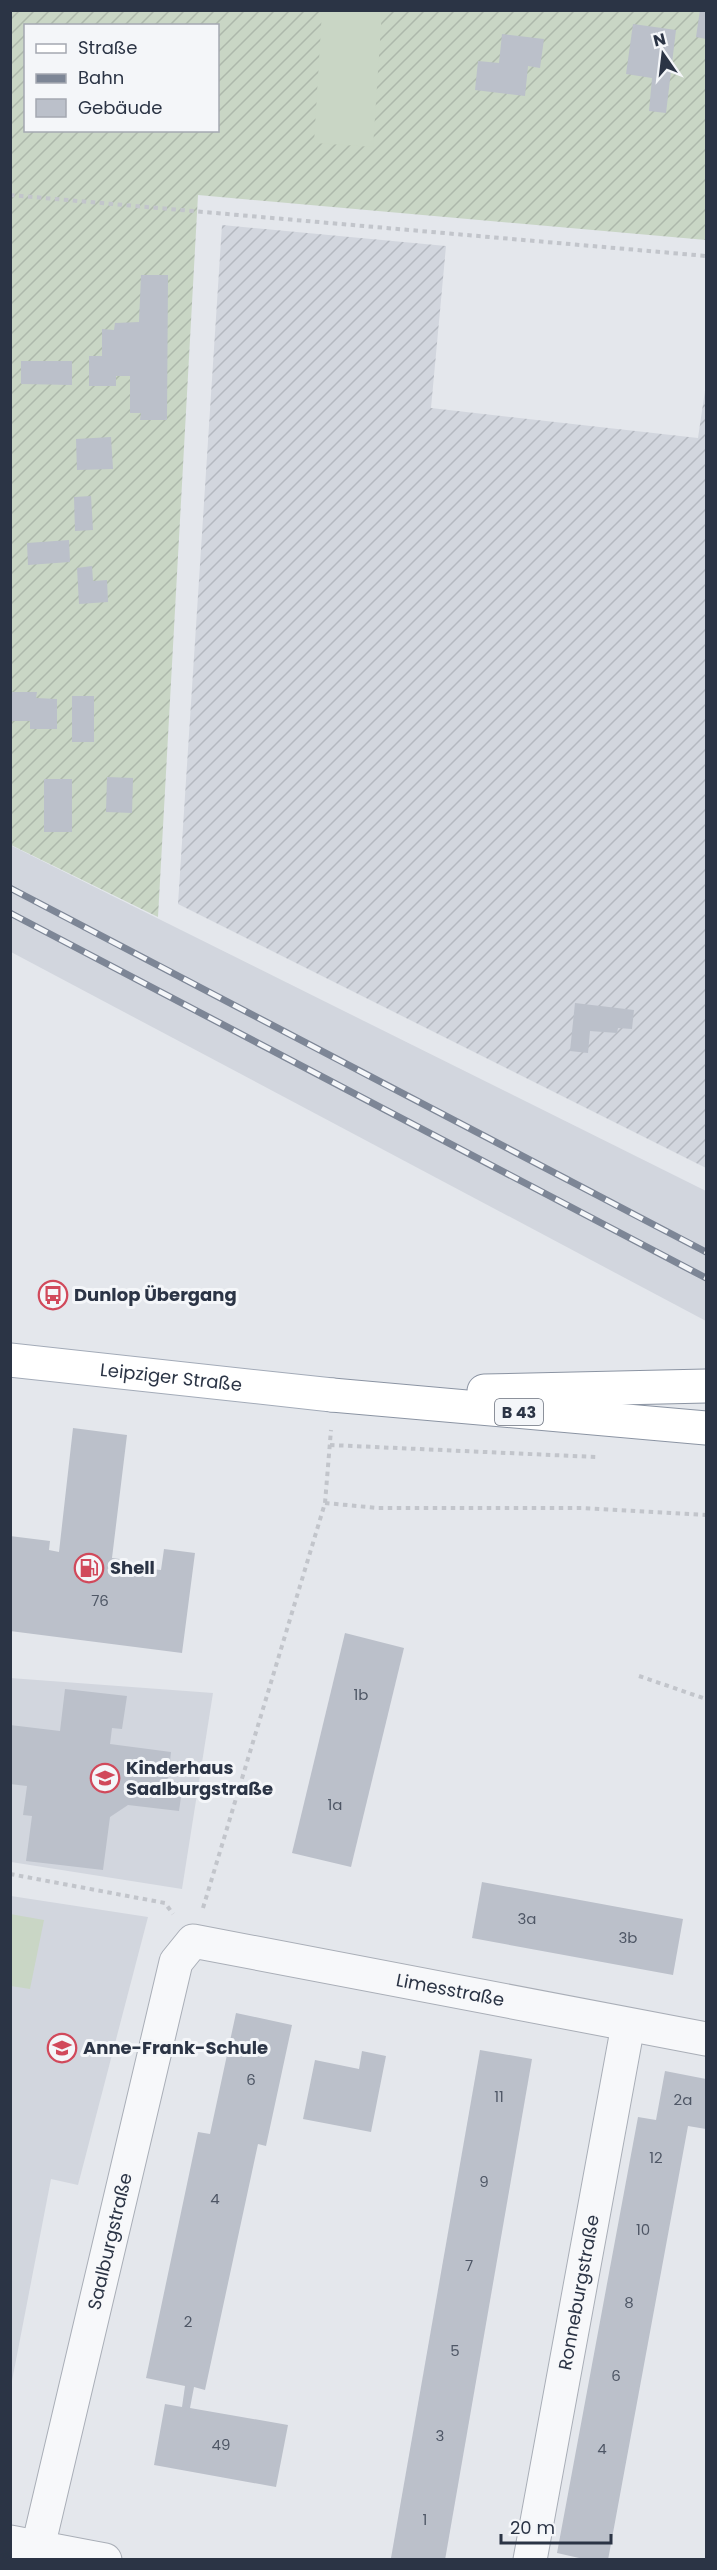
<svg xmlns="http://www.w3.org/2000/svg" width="717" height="2570" font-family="Poppins,sans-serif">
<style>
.built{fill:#d2d6de}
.industrial{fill:url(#industrial-furrows)}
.garden{fill:url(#garden-furrows);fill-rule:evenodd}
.pitch{fill:#c9d6c5}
.building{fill:#bbc0ca}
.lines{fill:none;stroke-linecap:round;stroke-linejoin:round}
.minor-casing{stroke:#a9aeb7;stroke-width:35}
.primary-casing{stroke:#a3abb8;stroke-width:35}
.trunk-casing{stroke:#8b94a3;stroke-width:35}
.path{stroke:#c2c5cb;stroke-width:4;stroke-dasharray:4.5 4.5;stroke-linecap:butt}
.minor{stroke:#f7f8fa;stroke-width:33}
.primary{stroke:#fff;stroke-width:33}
.trunk{stroke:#fff;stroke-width:33}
.rail-casing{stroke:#7d8696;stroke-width:7}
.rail{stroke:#f4f6f9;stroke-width:4.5;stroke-dasharray:14;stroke-linecap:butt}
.labels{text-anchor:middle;stroke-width:6;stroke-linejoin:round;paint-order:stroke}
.number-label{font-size:15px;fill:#4f5766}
.shield{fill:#f4f6f9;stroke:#676e7b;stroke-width:1.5}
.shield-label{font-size:16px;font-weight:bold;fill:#2b3445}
.poi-label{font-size:18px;font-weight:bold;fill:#2b3445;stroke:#f4f6f9;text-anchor:start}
.street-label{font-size:18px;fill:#2b3445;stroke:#f4f6f9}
</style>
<defs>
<pattern id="industrial-furrows" width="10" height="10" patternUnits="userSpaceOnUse" patternTransform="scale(1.5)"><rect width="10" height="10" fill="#d2d6de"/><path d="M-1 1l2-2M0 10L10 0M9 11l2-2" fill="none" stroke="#b4b8c0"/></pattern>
<pattern id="garden-furrows" width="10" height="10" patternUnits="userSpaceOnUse" patternTransform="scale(1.5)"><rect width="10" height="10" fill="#c9d6c5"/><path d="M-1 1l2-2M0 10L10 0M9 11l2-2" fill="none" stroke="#adb8ab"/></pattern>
</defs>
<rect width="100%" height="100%" fill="#e4e7ec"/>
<g class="built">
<polygon points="10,845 706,1191 706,1321 11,952"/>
<polygon points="10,1678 213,1693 182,1889 11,1862"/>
<polygon points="11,1896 148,1917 78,2185 51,2179 11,2386"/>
</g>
<polygon class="industrial" points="222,225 446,246 431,408 698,438 706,384 706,1168 178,904"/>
<path class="garden" d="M10,11H706V240L198,195L158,917L11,845ZM26,26H218V130H26Z"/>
<g class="pitch">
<polygon points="322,11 382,11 373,147 314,143"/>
<polygon points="10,1914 44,1920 30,1989 11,1986"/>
</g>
<g class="building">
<polygon points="700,10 706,10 706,39 696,37"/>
<polygon points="633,24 676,30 666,113 649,111 652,78 626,74"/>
<polygon points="502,34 544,39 540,68 528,66 525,96 475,90 478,61 499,63"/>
<polygon points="141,275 168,275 167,420 140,420 141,413 130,413 130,376 116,376 116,386 89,386 89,356 102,356 102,329 114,330 115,323 139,322"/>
<polygon points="21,361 72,361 72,385 21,384"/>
<polygon points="111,437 113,469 77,470 76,439"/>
<polygon points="91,496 93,530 75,531 74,497"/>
<polygon points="69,540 70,562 28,565 27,543"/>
<polygon points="92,566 93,581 107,580 108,602 79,604 77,568"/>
<polygon points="10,692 37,692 36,698 57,699 57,729 30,729 30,721 10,721"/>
<rect x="72" y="696" width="22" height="46"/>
<polygon points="107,777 133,778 132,813 106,812"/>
<rect x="44" y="779" width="28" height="53"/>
<polygon points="575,1003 634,1010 632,1029 618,1028 617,1033 590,1031 588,1053 570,1051"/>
<polygon points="73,1428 127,1435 112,1558 127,1560 126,1566 161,1570 164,1549 195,1553 182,1653 10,1631 10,1536 50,1541 49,1550 59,1552"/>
<polygon points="345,1633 404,1648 351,1867 292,1853"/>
<polygon points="65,1689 127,1696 122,1729 112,1728 110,1744 171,1752 168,1781 183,1783 179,1811 128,1805 110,1817 103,1870 26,1861 32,1816 23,1815 27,1786 10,1784 10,1725 60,1731"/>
<polygon points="482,1882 683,1919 673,1975 472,1938"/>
<polygon points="236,2013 292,2025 266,2146 258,2144 205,2390 194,2387 190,2408 288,2425 276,2487 154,2465 165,2404 182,2407 185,2386 146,2378 198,2132 210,2134"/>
<polygon points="480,2050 532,2059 445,2560 400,2560 391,2558"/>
<polygon points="362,2051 386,2056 371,2132 303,2119 315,2060 359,2069"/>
<polygon points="665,2071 706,2079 706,2129 688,2126 608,2560 588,2560 557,2553 638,2117 656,2120"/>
</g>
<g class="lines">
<g class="minor-casing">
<g id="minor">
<polyline points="10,2542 105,2560"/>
<path id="s1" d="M38,2547L176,1962L193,1941L706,2039"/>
<path id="s2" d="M530,2560L628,2025"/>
</g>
</g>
<g class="primary-casing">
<g id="primary">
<path id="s3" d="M10,1360L332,1395"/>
</g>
</g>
<g class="trunk-casing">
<g id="trunk">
<polyline points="484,1391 706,1386"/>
<polyline points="332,1395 706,1428"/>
</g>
</g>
<g class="path">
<polyline points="10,195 706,256"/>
<polyline points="330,1445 596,1457"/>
<polyline points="325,1503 378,1508 582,1508 706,1515"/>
<polyline points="639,1676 706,1699"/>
<polyline points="10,1874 165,1903 173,1914"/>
<polyline points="203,1908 325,1503 331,1430"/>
</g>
<use href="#minor" class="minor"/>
<use href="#primary" class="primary"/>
<use href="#trunk" class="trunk"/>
<g class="rail-casing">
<g id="rail">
<polyline points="10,888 706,1252"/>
<polyline points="10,913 706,1278"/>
</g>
</g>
<use href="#rail" class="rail"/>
</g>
<defs>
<g id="bus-ring" transform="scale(1.5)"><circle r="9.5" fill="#f4f6f9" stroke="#d1495b" stroke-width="1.5"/><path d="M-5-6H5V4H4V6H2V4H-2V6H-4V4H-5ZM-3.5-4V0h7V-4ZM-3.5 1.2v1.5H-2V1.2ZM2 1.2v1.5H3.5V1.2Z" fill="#d1495b"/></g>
<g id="fuel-ring" transform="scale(1.5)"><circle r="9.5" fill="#f4f6f9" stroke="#d1495b" stroke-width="1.5"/><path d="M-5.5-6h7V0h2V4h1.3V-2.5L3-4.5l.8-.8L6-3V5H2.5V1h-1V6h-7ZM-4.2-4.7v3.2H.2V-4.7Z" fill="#d1495b"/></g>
<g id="school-ring" transform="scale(1.5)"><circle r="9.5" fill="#f4f6f9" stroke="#d1495b" stroke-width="1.5"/><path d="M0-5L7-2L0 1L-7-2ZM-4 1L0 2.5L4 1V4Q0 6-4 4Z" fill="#d1495b"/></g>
</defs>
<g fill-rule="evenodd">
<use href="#bus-ring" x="53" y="1295"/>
<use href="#fuel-ring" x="89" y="1568"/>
<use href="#school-ring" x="105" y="1778"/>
<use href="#school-ring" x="62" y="2048"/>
</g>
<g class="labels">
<g class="number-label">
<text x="100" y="1606">76</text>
<text x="361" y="1700">1b</text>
<text x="335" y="1810">1a</text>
<text x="527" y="1924">3a</text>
<text x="628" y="1943">3b</text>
<text x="251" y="2085">6</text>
<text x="499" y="2102">11</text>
<text x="683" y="2105">2a</text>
<text x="656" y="2163">12</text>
<text x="484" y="2187">9</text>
<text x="215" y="2204">4</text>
<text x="643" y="2235">10</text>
<text x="469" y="2271">7</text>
<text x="629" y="2308">8</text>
<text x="188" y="2327">2</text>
<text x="455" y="2356">5</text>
<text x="616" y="2381">6</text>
<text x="440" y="2441">3</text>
<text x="221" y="2450">49</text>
<text x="602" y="2454">4</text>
<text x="425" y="2525">1</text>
</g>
<rect class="shield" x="495" y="1399" width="48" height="26" rx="4.5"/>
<g class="shield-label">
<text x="519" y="1418">B 43</text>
</g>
<g class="poi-label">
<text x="74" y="1301">Dunlop Übergang</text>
<text x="110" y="1574">Shell</text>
<text x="126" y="1774">Kinderhaus<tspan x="126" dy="21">Saalburgstraße</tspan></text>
<text x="83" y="2054">Anne-Frank-Schule</text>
</g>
<g class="street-label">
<text dy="6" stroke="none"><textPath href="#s3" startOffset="162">Leipziger Straße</textPath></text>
<text dy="6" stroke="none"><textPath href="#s1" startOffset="890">Limesstraße</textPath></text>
<text dy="6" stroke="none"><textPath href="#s1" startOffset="314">Saalburgstraße</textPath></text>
<text dy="6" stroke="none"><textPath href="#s2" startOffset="272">Ronneburgstraße</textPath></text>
</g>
</g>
<rect width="717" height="2570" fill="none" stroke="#2b3445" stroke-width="24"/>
<rect x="24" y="24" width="195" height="108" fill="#f4f6f9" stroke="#a4a8b1" stroke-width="1.5"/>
<rect x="36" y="44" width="30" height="9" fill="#ffffff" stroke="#a4a8b1" stroke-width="1.5"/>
<text x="78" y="54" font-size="18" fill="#2b3445">Straße</text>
<rect x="36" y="74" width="30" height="9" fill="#7d8696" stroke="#a4a8b1" stroke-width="1.5"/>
<text x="78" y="84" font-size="18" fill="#2b3445">Bahn</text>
<rect x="36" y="99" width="30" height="18" fill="#bbc0ca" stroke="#a4a8b1" stroke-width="1.5"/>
<text x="78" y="114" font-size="18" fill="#2b3445">Gebäude</text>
<g transform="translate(663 54) rotate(346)" stroke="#f4f6f9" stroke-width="4.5" paint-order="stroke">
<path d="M0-4.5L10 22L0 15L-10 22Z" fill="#2b3445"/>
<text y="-9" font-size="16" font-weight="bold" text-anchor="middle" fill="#2b3445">N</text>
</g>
<path d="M501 2534v9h110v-9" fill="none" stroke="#2b3445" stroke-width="3"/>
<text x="510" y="2534" font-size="18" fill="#2b3445" stroke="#f4f6f9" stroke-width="4.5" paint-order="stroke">20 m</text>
</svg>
